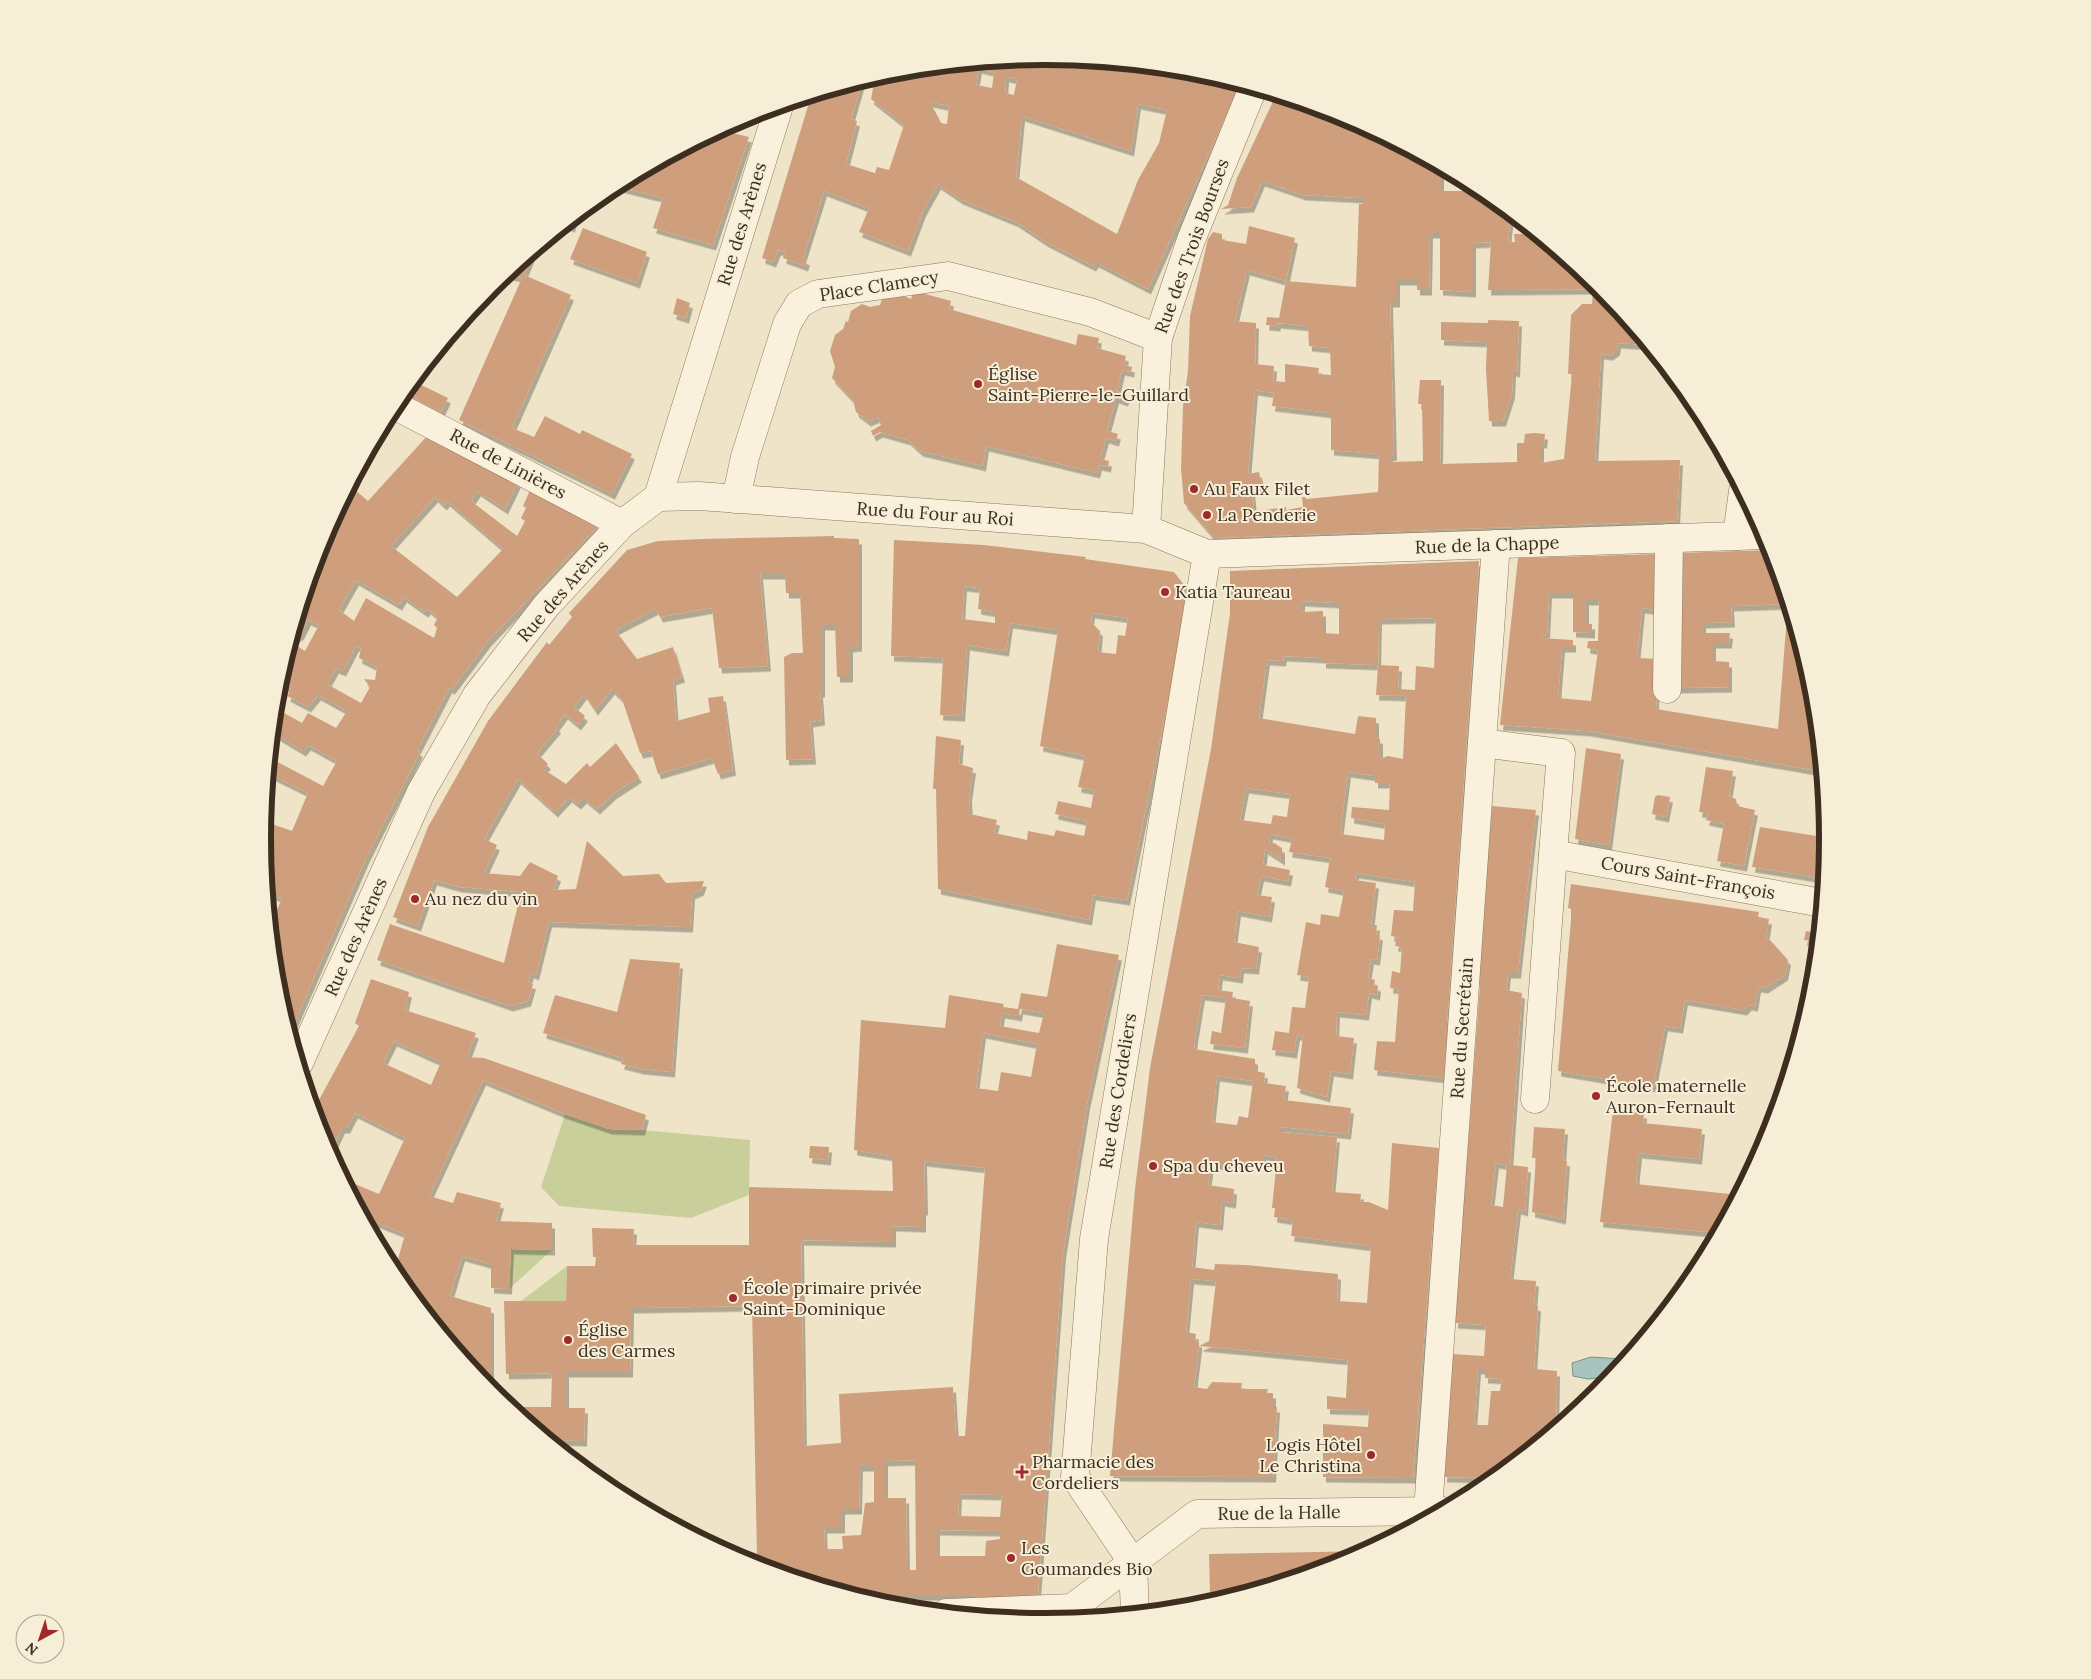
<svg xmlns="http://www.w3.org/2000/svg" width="2091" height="1679" font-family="Lora,serif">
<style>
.green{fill:#c9cf9b}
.water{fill:#a9c4bc;stroke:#6f938a}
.building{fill:#cf9f7d;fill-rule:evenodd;filter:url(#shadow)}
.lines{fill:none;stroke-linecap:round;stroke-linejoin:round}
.pedestrian-casing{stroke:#8d765c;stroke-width:29}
.minor-casing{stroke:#8d765c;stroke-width:29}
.pedestrian{stroke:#faf1dc;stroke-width:28}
.minor{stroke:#faf1dc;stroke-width:28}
.poi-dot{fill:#9e2a2b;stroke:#f7eed8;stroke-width:2}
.labels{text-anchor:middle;stroke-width:4;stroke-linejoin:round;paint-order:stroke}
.street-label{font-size:18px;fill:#3d2e20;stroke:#f7eed8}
.poi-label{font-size:18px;fill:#3d2e20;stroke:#f7eed8;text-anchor:start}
.rim{fill:none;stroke:#3d2e20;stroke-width:6}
</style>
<defs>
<filter id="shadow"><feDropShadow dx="3" dy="5.5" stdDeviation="0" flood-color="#0004"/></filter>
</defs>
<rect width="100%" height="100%" fill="#f0e4c8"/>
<g class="green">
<polygon points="565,1114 609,1129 642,1130 750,1140 749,1195 691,1218 559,1206 541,1187"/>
<polygon points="511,1249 552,1250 509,1289"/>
<polygon points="567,1266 566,1301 521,1301"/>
</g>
<polygon class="water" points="1591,1357 1622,1359 1623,1365 1614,1376 1588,1379 1573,1376 1572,1363"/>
<g class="building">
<path d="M1046,56L1199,71L1240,84L1148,289L1096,262L1093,266L1046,242L1016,222L960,199L938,184L923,211L908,251L859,232L869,208L824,191L803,258L807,260L805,266L783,258L785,252L778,250L773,262L762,258L811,96L862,81L851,119L857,121L846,164L875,173L877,167L889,170L904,125L871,99L875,77L893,71ZM979,68L994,72L992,88L976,85ZM1006,77L1017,79L1014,95L1005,93ZM930,102L949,106L947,124L941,123ZM1138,104L1167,110L1159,143L1138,180L1117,234L1016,177L1022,116L1131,151Z"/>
<path d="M1276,95L1345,116L1441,167V191H1463L1462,178L1481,188L1511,213L1508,242H1515L1514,234H1537L1600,286L1605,293L1604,309L1619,310L1648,345L1618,343L1617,350L1610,355L1601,354L1595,461L1680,460L1677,521L1214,538L1184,503L1181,469L1183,406L1188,371L1190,316L1208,239L1213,232L1222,234V240L1246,244L1249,226L1295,238L1286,281L1356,287L1359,204H1363V198L1303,195L1262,181L1251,207L1221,209L1228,205L1237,178ZM1430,233H1440V290L1473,292V243L1491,242L1488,290L1593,289L1592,304H1582L1571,315L1568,374H1572L1564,459L1541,463V443H1544L1545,434L1534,433L1525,434L1524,443H1517V462L1440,464L1441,380H1420L1418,404H1422L1423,461L1390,462V456L1394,455L1390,302H1397V280H1417V290H1429ZM1247,270L1286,281L1279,318L1267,317L1266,325L1277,326L1278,323L1308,326L1309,346L1330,348L1331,375L1318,374L1319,368L1285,364V382L1273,381L1274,366L1255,364L1256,323L1235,321ZM1255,390L1274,393L1272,406L1331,413V450L1379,454L1378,492L1306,499L1305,497H1302L1303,507L1286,510V507L1258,511L1259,518L1255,519L1252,489L1262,487L1259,472L1248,474Z"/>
<polygon points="720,130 749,137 713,245 653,228 663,198 615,186"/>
<polygon points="575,217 572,227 566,225"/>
<polygon points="583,228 647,252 637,283 570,259"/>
<polygon points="533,252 524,275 571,295 512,428 534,437 545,416 580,434 582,430 632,454 612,494 459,420 522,278 506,274"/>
<polygon points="914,291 951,301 949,309 1076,345 1078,334 1099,338 1097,348 1126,356 1124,365 1132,367 1131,372 1122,370 1117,392 1127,395 1125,401 1116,398 1107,431 1118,434 1116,441 1106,438 1100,459 1109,461 1108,467 1099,465 1097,473 986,446 983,466 920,451 908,440 880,432 873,436 871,431 881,425 878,417 868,421 856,412 853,400 832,378 835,367 830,351 835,335 843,329 846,321 848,322 851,311 862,304 870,307 880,305 883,296 899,294 911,299"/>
<polygon points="677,298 690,303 686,318 673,314"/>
<polygon points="1488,320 1519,321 1517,372 1513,371 1512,393 1503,421 1489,421 1486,369 1487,342 1441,340 1441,322 1488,323"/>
<polygon points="413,381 448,398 441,412 403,393"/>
<path d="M428,435L518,482L505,509L478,491L471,501L517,536L525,521L521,518L526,508L523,506L531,488L599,525L488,641L452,689L449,688L417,750L420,752L367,856L290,1033L277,992L269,908L277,910L282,898L272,895L268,903L262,841L269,823L292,831L308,793L269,774L270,758L323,786L337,761L308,745L303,751L273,733L275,708L302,723L308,713L336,728L347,711L318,695L308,707L287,696L291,689L282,685L277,692V686L284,663L294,644L305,651L319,625L308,620L301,634L291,641L322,540L340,506L355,490L368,501ZM435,497L444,505L447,501L503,549L457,597L391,546ZM356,580L399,605L404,597L425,612L428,609L438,617L434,625L437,628L434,638L366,598L354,621L339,610ZM356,646L361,648L359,658L377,667L375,680L364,679L370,687L361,703L327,684L336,668L343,671Z"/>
<polygon points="834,536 834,538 859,539 859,646 850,647 850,677 837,677 835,625 822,625 822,692 820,692 822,720 810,722 813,759 786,760 784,657 792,653 803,653 800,593 786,593 785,574 760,574 768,666 719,668 712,608 660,617 656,609 615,630 637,659 673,647 682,677 673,680 676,721 710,712 708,698 723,696 733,770 718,774 712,758 658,774 651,751 640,753 622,699 612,689 595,710 584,694 574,707 585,716 578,725 565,714 556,726 558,728 537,753 548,764 543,769 566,784 587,763 590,767 616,743 639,777 613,794 597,809 584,798 578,804 569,797 555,812 518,779 484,839 497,845 484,873 520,876 530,862 558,876 553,890 576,889 587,841 623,876 659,874 666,883 704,881 701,890 692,894 690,927 549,922 536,975 531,973 528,982 533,984 528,1001 510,1006 377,960 390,924 504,963 521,892 459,887 434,880 418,926 393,917 428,827 488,721 547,642 549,645 572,617 569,613 627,550 658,541 702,539"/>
<path d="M894,540L984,545L1086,557L1085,559L1174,572L1185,586L1183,619L1172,682L1127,900L1093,895L1089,920L938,889L936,789H933L936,736L961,740L959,764L973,768L969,796L970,814L997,820L994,833L1027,840L1028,831L1054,836L1056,830L1084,836L1087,821L1055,814L1058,801L1091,808L1094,790L1078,787L1085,756L1040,746L1058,630L1010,623L1006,651L967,645L962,716L940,715L943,658L891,656ZM964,586L980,588L978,609L995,612V623L962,619ZM1092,613L1128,618L1125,636L1118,635L1116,654L1098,652L1100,631L1091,622Z"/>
<polygon points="1772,550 1789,604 1731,606 1732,622 1703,623 1703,633 1730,633 1729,643 1713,643 1713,661 1729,662 1729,687 1674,688 1677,553"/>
<path d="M1659,554L1657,610L1642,608L1637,658L1657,659L1656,709L1778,729L1787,616H1790L1791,611L1814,687L1818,728L1816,736L1819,737L1821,756L1818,771L1588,731L1500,725L1518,558ZM1549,593H1573V632L1592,633V624H1586V600H1599L1598,641H1588L1587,648L1598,650L1591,701L1558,698L1562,647H1573V640L1540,638L1547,634Z"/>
<path d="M1479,561L1449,996L1447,1023L1452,1024L1450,1048H1446L1444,1078L1374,1070L1377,1041L1395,1042L1399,989L1390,988L1392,971L1400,973L1402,947L1395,946L1397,937L1391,936L1394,910L1413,911L1415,882L1356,873L1355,880L1376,883L1371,925H1377L1376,934L1380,935L1377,960L1371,959L1368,978L1375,980L1374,985L1378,986L1377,995L1369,993L1366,1015L1337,1012L1336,1036L1354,1038L1350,1074L1331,1071L1327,1097L1297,1088L1303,1036L1297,1035L1294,1053L1272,1050L1275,1031L1289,1033L1292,1007L1305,1008L1309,977L1297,975L1306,922L1320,925L1321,914L1339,917L1344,891L1325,887L1330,858L1289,852L1292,838L1270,834L1269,843H1274L1282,848V860L1265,849L1263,865L1290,870L1288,881L1261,876L1257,895L1272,897L1269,917L1238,911L1234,942L1259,947L1256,969L1241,968L1240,978L1220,975L1218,990L1233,992L1232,998L1250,1001L1245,1048L1210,1044L1212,1031L1221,1033L1226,998L1202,995L1195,1038L1194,1049L1255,1059V1071L1265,1073L1264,1083L1286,1086L1284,1100L1351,1108L1348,1134L1281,1127V1132L1337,1137L1332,1192L1361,1194L1360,1202H1369L1388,1210L1392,1143L1439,1148L1413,1478L1323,1477V1424L1368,1427L1369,1410L1327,1409V1396L1346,1398L1348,1360L1199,1346L1194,1387L1207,1389L1212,1382L1242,1383L1241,1389H1268L1267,1393H1273V1407H1277L1273,1477L1110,1476L1135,1189L1150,1068L1211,749L1230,613V571ZM1302,601L1339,603V634L1323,633V611L1302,612ZM1436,618L1434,668L1416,666L1415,690L1398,689L1399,666L1378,665L1379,619ZM1284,656L1323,658V663L1378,665L1376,695L1406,696L1403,759L1388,756L1380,759V739L1376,737V718L1358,716L1355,734L1259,718L1267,660L1283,661ZM1348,772L1375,776V783H1390L1389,810L1352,807L1351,818L1385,824L1384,840L1340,834ZM1246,788L1290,794L1287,817L1273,815L1271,824L1240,820ZM1217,1076L1253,1081L1248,1118L1239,1116L1237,1125L1212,1122ZM1263,1155L1277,1157L1272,1208H1275L1274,1217L1293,1220L1291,1236L1371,1246L1367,1303L1337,1301L1338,1274L1246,1265L1215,1264L1214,1270L1192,1267L1196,1222L1220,1225L1222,1201L1233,1203L1234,1189L1208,1185L1211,1163L1236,1167L1237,1160L1262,1164ZM1191,1279L1216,1281L1209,1341L1199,1346V1342L1195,1341L1196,1334L1186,1332Z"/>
<polygon points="1586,748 1621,754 1609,845 1575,839"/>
<polygon points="1706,767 1733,771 1729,796 1736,799 1737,806 1755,810 1744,866 1717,861 1724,824 1706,820 1708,813 1699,812"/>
<polygon points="1658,795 1670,797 1666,817 1652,814 1655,797"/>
<path d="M1492,806L1536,810L1518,973H1508L1506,990L1522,993L1510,1165L1528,1167L1525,1211L1518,1209L1510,1279L1536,1281L1534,1305L1538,1306L1534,1369L1557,1371L1556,1429L1497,1478L1444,1477L1453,1354L1484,1356L1486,1325L1455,1323L1461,1198L1464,1199L1480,985H1477L1485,856L1488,857ZM1496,1163L1507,1165L1503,1207L1491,1205ZM1478,1369H1485V1378L1502,1379L1500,1391H1491L1488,1425H1474Z"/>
<polygon points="1760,827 1817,836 1815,850 1828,852 1825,879 1752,867"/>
<polygon points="1571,884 1759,912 1758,917 1769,919 1766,939 1770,940 1788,960 1785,975 1765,988 1758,987 1755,1006 1749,1005 1744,1010 1685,1000 1680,1028 1665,1026 1653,1087 1558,1071 1571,920 1571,909 1568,908"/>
<polygon points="1806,931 1819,934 1814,993 1807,1013 1800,1001 1812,941 1804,940"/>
<path d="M1057,944L1119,955L1087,1104L1063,1253L1038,1593L1032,1599L978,1597L974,1595H850L746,1563L732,1556L757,1557L752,1306L631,1308L630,1372H566V1408H585L584,1441L548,1440L519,1416L520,1407H551L552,1373L506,1374L504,1301H566L567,1266H595L596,1257H593L592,1228L634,1229L633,1245H749V1187L893,1191L892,1156L854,1150L861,1020L945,1028L949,995L1004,1004L1003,1007L1018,1009L1021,993L1047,997ZM1020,1009L1044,1013L1039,1033L1000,1026L1002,1013L1019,1016ZM983,1033L1037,1044L1031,1077L1001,1072L998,1091L976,1088ZM924,1161L985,1168L965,1436H956L953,1387L839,1394L841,1443L804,1446L801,1240L893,1242V1226L923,1227V1210H925ZM915,1460L916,1570H907L906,1498H885V1461ZM860,1466H874V1502L865,1503L861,1535L842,1536L843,1549H825L824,1528H842V1509H859ZM959,1494L1002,1495L1000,1517L958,1516ZM937,1530L1000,1531V1539L986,1541L985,1556H937Z"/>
<polygon points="630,959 680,963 672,1072 641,1069 621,1064 623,1058 543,1033 555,995 617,1012"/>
<path d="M371,979L409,992L405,1010L476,1033L467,1057L484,1058L646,1115L642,1130L609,1129L565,1114L483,1080L429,1196L453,1203L457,1192L501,1203L496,1221L552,1223V1250L511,1249L509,1289L491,1288V1264L462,1256L450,1296L491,1308V1392L414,1298L417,1286L400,1282L394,1274L405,1234L368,1219L367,1223L343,1179L379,1194L405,1138L355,1113L347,1128H342L330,1154L322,1139L313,1111L359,1026L355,1023ZM394,1041L441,1062L431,1085L383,1063Z"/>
<polygon points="1613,1110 1644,1113 1643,1123 1702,1129 1699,1159 1639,1153 1636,1184 1739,1195 1719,1233 1600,1222"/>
<polygon points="1534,1127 1565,1129 1563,1160 1567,1161 1563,1219 1532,1212 1536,1158 1532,1158"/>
<polygon points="810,1146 829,1147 828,1160 809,1158"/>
<polygon points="1368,1551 1345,1563 1322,1570 1307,1571 1307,1575 1301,1576 1282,1577 1282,1582 1236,1596 1210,1596 1209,1554"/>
</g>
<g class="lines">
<g class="pedestrian-casing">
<g id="pedestrian">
<polyline points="1207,554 1766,535"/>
<polyline points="1428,1511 1496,544"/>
</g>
</g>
<g class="minor-casing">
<g id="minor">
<polyline points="394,405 622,524"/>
<polyline points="658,497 699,496 1146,529 1207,554 1094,1239 1075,1477 1133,1563 1135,1614"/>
<polyline points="736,499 745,457 787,324 799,304 818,294 948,276 1090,312 1158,338"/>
<polyline points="1146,529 1158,338 1191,240 1253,88"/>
<polyline points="1737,536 1743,491"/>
<polyline points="1667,689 1669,538"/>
<polyline points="1482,743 1561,753 1553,854 1822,903"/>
<polyline points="299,1063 421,792 477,695 546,606 622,524 658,497 779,106"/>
<polyline points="1535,1099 1553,854"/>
<polyline points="946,1613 1072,1608 1197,1514 1442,1511"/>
</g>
</g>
<use href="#pedestrian" class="pedestrian"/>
<use href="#minor" class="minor"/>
</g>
<g class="poi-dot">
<circle cx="978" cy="384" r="5"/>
<circle cx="1194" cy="489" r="5"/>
<circle cx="1207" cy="515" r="5"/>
<circle cx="1165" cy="592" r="5"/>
<circle cx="415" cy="899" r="5"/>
<circle cx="1596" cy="1096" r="5"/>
<circle cx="1153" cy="1166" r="5"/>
<circle cx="733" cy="1298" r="5"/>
<circle cx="568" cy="1340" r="5"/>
<circle cx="1371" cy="1455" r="5"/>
<path d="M1019.5 1464.5h5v5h5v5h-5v5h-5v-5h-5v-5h5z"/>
<circle cx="1011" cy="1558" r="5"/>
</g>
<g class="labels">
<g class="street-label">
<text transform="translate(742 224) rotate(-73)" y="6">Rue des Arènes</text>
<text transform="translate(1192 246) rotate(-70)" y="6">Rue des Trois Bourses</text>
<text transform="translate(879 286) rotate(-9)" y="6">Place Clamecy</text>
<text transform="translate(508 464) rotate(28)" y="6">Rue de Linières</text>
<text transform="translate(935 514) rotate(4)" y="6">Rue du Four au Roi</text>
<text transform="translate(1487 545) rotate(-2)" y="6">Rue de la Chappe</text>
<text transform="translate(563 591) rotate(-49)" y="6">Rue des Arènes</text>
<text transform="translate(1688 878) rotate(10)" y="6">Cours Saint-François</text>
<text transform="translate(356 937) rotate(-66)" y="6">Rue des Arènes</text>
<text transform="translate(1462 1028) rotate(-86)" y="6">Rue du Secrétain</text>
<text transform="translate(1118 1091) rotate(-81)" y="6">Rue des Cordeliers</text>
<text transform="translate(1279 1513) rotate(-1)" y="6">Rue de la Halle</text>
</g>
<g class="poi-label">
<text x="988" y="380">Église<tspan x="988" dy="21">Saint-Pierre-le-Guillard</tspan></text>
<text x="1204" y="495">Au Faux Filet</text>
<text x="1217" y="521">La Penderie</text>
<text x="1175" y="598">Katia Taureau</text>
<text x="425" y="905">Au nez du vin</text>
<text x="1606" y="1092">École maternelle<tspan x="1606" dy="21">Auron-Fernault</tspan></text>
<text x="1163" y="1172">Spa du cheveu</text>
<text x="743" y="1294">École primaire privée<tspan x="743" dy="21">Saint-Dominique</tspan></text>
<text x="578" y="1336">Église<tspan x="578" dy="21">des Carmes</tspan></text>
<text x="1361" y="1451" text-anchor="end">Logis Hôtel<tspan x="1361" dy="21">Le Christina</tspan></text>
<text x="1032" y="1468">Pharmacie des<tspan x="1032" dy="21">Cordeliers</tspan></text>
<text x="1021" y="1554">Les<tspan x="1021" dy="21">Goumandes Bio</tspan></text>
</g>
</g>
<path d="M0 0H2091V1679H0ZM271 839a774 774 0 1 1 1548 0a774 774 0 1 1-1548 0Z" fill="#f7eed8" fill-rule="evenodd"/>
<path class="rim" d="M271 839a774 774 0 1 1 1548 0a774 774 0 1 1-1548 0Z"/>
<g transform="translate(40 1639) rotate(220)"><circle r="24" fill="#f7eed8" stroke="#ada18e"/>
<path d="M0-4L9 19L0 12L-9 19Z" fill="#9e2a2b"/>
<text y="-8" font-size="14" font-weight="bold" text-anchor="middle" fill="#3d2e20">N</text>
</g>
</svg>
